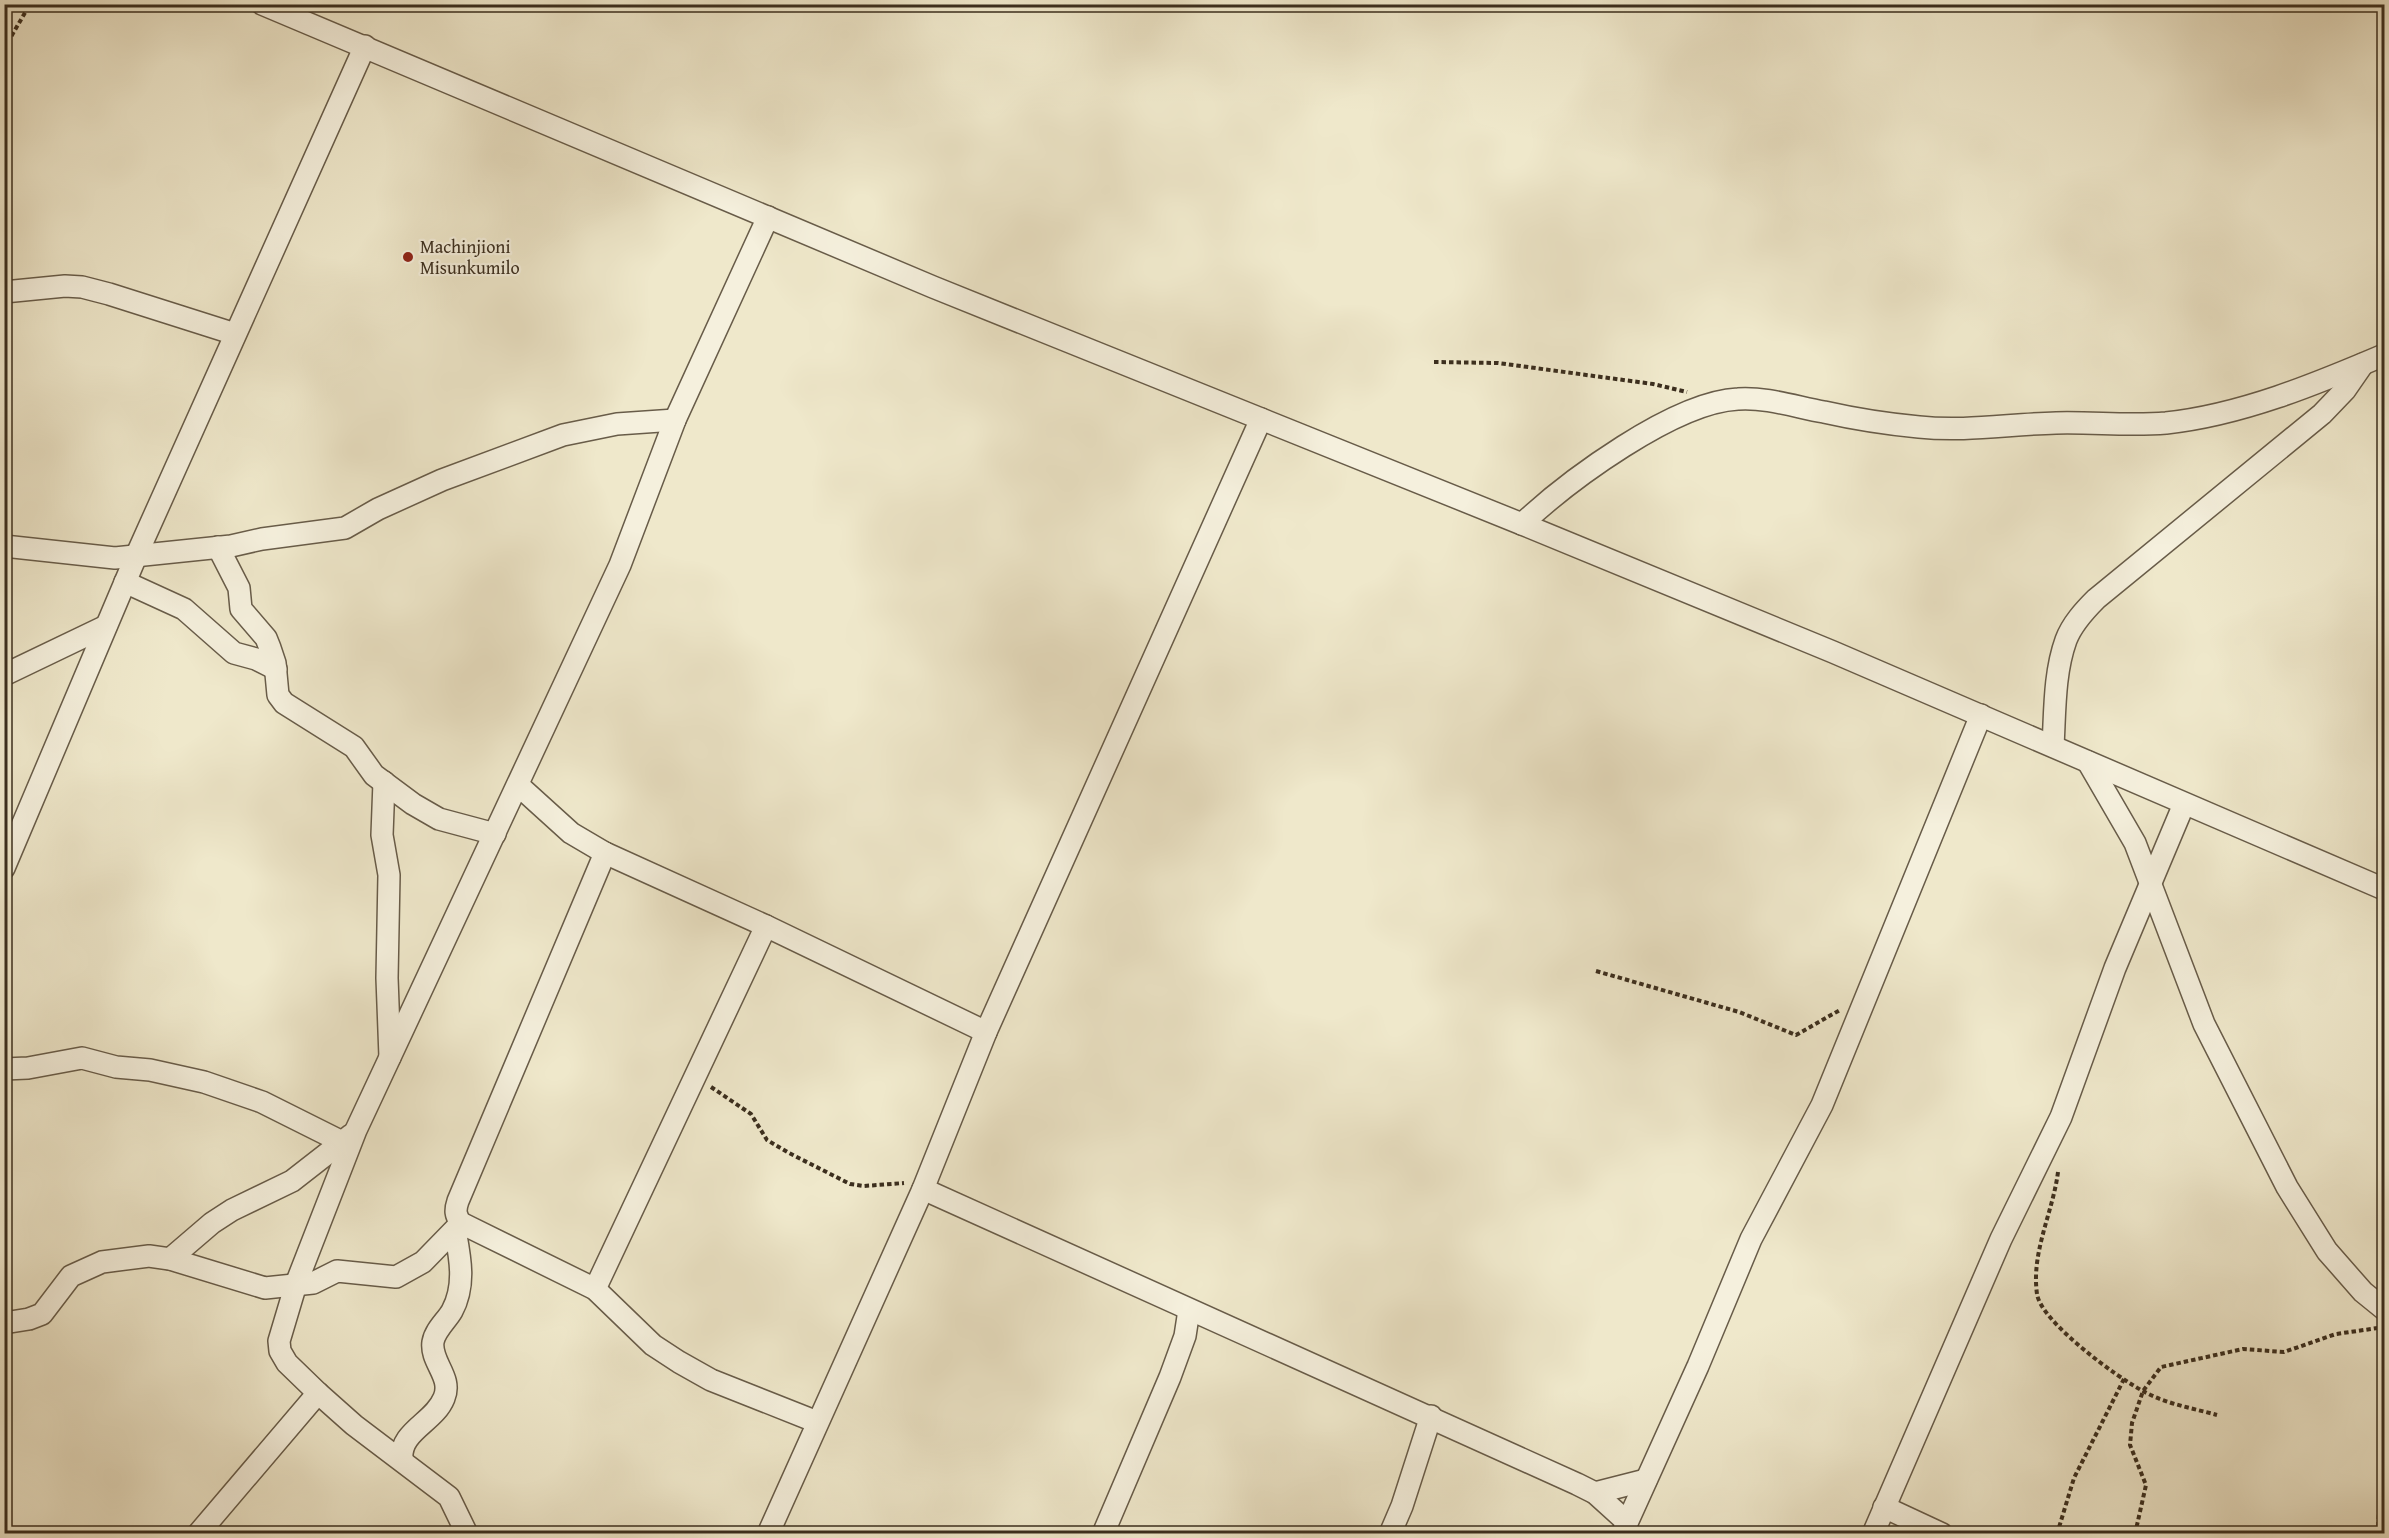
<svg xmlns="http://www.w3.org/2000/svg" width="2389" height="1538" font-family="'Gentium Book Plus',serif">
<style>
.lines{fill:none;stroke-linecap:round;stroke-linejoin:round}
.minor-casing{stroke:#685c49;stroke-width:24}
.path{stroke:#3b2e1e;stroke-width:4;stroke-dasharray:4.5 3;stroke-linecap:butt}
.minor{stroke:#f5f0dd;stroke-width:21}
.poi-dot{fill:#8f2418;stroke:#f5f0dd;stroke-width:2}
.labels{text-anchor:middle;stroke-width:4.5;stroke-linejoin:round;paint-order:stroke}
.poi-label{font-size:18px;fill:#3b2e1e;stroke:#f5f0dd;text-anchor:start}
</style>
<rect width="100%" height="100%" fill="#efe8cb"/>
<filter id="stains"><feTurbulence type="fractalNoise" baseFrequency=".00333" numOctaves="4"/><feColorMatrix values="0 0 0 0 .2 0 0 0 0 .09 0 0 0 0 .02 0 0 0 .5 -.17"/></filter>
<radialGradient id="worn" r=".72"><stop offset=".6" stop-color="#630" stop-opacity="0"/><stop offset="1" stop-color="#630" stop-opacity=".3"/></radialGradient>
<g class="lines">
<g class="minor-casing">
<g id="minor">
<polyline points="262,4 933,287 1522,524 1833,652 2384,889"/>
<polyline points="4,292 65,286 82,287 109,294 235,334"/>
<path d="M1522,524C1568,481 1674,402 1738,399C1766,397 1796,407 1824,412C1855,419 1887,424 1919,427C1965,432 2010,424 2056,423C2093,422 2130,426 2166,423C2241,415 2316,384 2384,355"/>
<polyline points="4,546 115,558 231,546 262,539 345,528 378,509 442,480 563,435 617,424 675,420"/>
<polyline points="218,547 239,588 241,609 266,638 270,648 275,663 278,695 284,703 354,747 374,775 413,804 439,819 495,834"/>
<polyline points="125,582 184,609 234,653 256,659 276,669"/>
<polyline points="4,675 106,626"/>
<path d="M2053,746C2055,712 2054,673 2066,640C2072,624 2084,611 2096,599L2322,414L2345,390L2363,364"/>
<polyline points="2088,762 2135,843 2204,1024 2287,1187 2327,1251 2363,1292 2384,1309"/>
<polyline points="384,782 382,835 389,875 387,978 390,1057"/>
<polyline points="518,785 571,833 605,853 766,926 986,1032"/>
<path d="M605,853L458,1201C455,1210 455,1215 461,1223L595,1289L653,1345L679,1362L711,1380L817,1422"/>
<polyline points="4,868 137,554 365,46"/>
<polyline points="4,1069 28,1068 82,1058 116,1067 150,1070 204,1082 262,1102 342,1142"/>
<polyline points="923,1189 1577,1484 1595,1493 1627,1522"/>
<polyline points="170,1259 212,1223 232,1210 292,1181 351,1135"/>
<polyline points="595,1289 766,926"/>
<polyline points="4,1323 29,1319 42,1314 71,1276 102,1262 149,1256 170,1259 265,1288 313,1283 337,1271 396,1277 423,1262 461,1223"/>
<path d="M402,1460C399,1431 434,1423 444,1398C453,1377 430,1362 433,1342C435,1330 447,1320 452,1311C466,1285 460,1257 455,1230"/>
<polyline points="1595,1493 1646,1480"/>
<polyline points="1884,1507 1942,1534"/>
<polyline points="198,1534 318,1393"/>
<polyline points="467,1534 449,1497 354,1425 318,1393 287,1363 280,1351 279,1341 296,1284 356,1130 620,565 675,420 768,217"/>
<polyline points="768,1534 923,1189 986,1032 1261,419"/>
<polyline points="1103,1534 1170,1377 1185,1336 1189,1310"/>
<polyline points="1390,1534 1402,1506 1431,1416"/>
<polyline points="1622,1534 1698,1366 1751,1239 1822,1105 1981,715"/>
<polyline points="1873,1534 2001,1239 2061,1117 2115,968 2184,804"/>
</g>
</g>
<g class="path">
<polyline points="4,49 30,4"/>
<polyline points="1434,362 1498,363 1653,384 1687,392"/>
<polyline points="1596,971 1739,1012 1796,1035 1840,1010"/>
<polyline points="711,1087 751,1114 767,1140 789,1153 850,1184 864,1186 904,1183"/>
<path d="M2058,1172C2053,1212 2031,1252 2037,1294C2041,1322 2118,1378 2143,1391C2166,1404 2192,1408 2217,1415"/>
<polyline points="2057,1534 2074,1478 2124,1379"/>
<polyline points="2135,1534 2146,1485 2130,1445 2132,1423 2143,1391 2161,1367 2243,1349 2284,1352 2336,1334 2378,1328"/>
<polyline points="2378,1534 2380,1485 2384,1471"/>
</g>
<use href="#minor" class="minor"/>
</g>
<circle class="poi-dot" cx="408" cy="257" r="6"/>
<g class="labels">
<g class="poi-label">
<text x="420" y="253">Machinjioni<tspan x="420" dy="21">Misunkumilo</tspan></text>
</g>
</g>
<rect width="2389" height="1538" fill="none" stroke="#efe8cb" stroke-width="24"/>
<rect x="6" y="6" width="2377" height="1526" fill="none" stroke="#3b2e1e" stroke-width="3"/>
<rect x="12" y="12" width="2365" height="1514" fill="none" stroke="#3b2e1e" stroke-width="1.5"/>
<rect width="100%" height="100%" filter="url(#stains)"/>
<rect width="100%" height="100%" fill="url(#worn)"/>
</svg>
